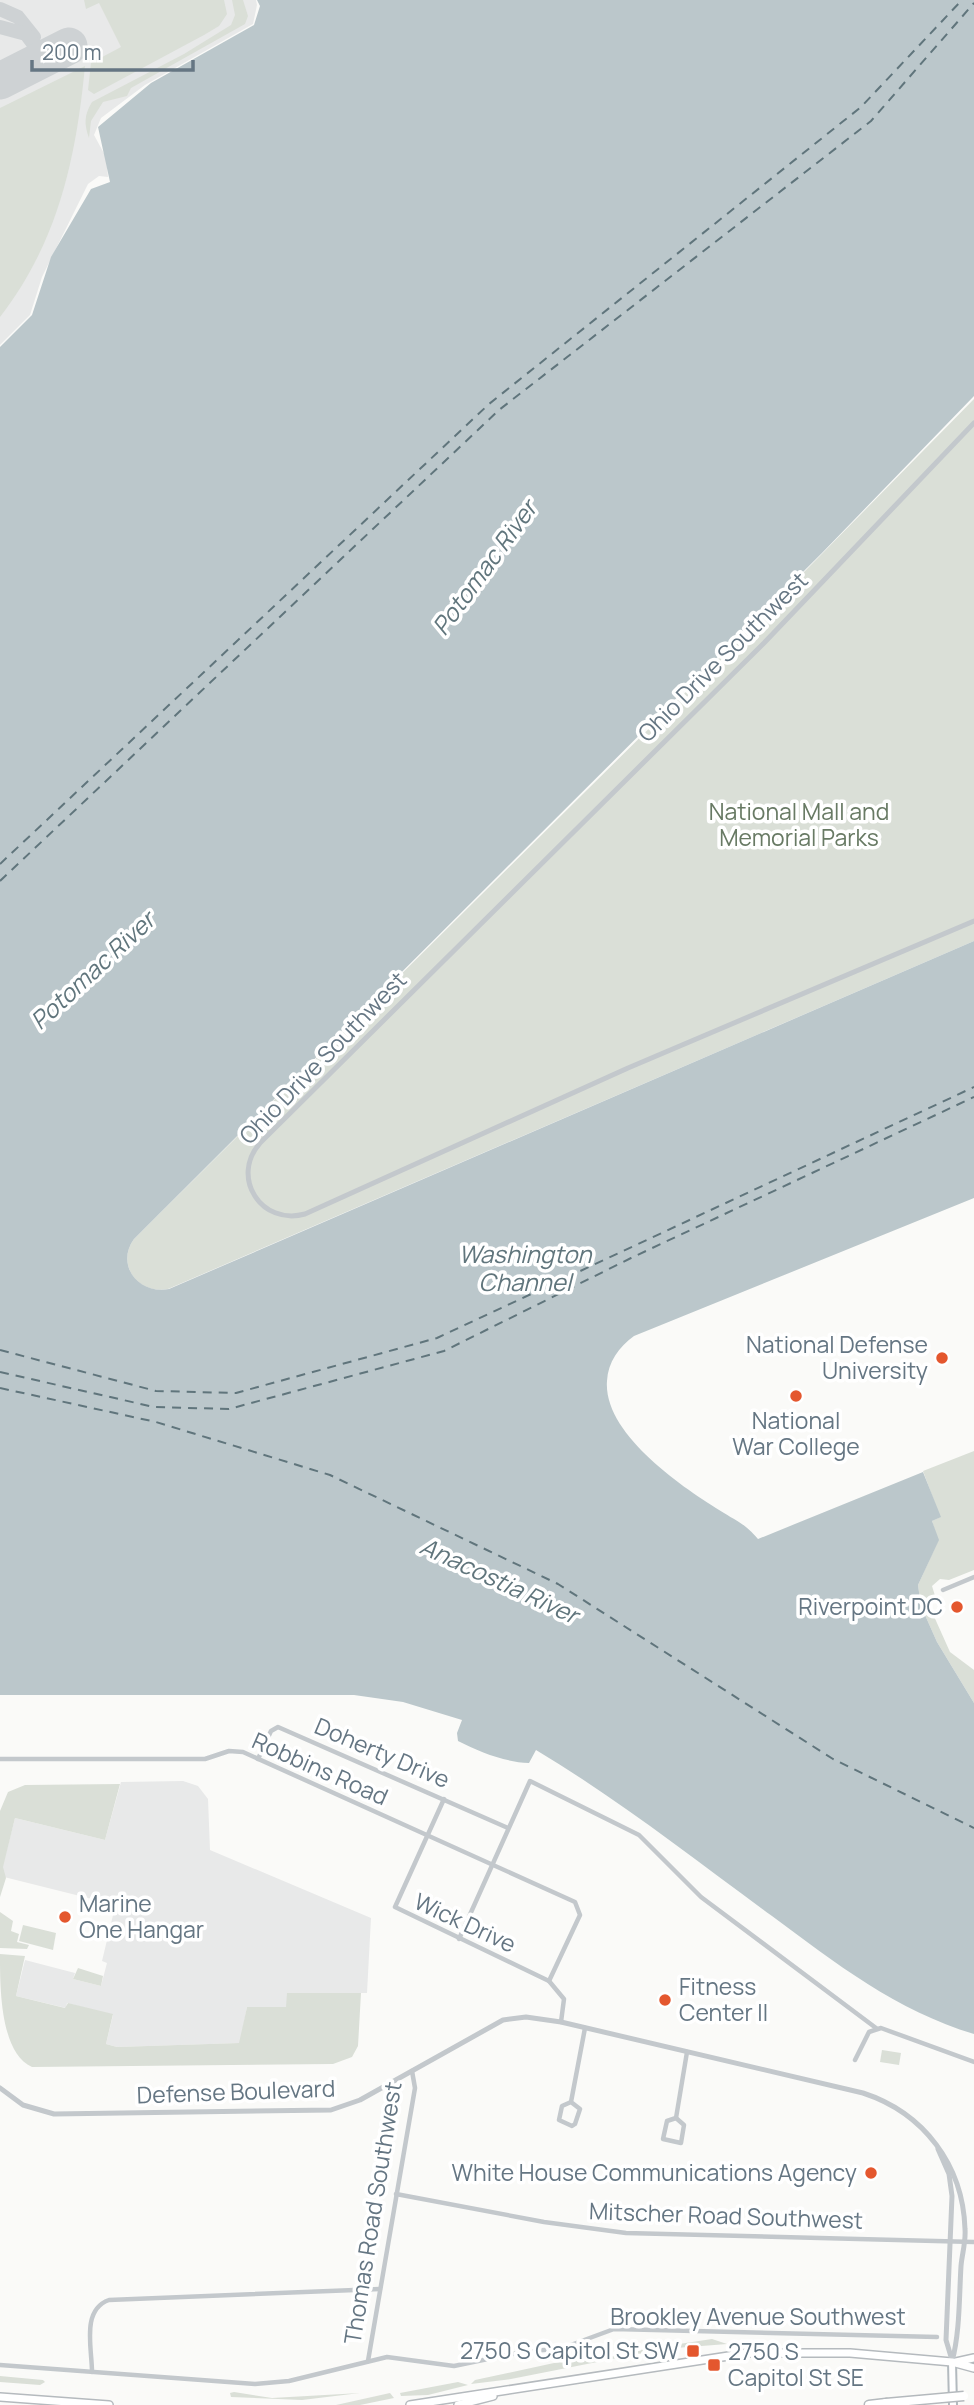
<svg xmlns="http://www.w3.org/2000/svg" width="974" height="2405" font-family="Manrope,sans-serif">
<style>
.built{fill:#e8e9e9}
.green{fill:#dadfd7}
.water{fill:#bbc7cb}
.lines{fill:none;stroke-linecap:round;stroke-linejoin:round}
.ferry{stroke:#60757c;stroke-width:2;stroke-dasharray:9 7;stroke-linecap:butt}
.taxiway{stroke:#ced2d4;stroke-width:14}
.runway{stroke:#ced2d4;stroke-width:37}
.secondary-casing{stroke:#b3babf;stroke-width:10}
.primary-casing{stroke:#b5babe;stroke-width:10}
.motorway-casing{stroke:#b4b9bd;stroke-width:11}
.minor{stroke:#c3c8cc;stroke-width:4.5}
.tertiary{stroke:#c3c8cc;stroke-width:5}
.secondary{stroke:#fff;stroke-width:6}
.primary{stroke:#fff;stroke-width:7}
.motorway{stroke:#fff;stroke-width:8}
.motorway-bridge-casing{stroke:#b4b9bd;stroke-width:11;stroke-linecap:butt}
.motorway-bridge{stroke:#fff;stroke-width:8}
.poi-dot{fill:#e4572e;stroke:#fff;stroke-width:2.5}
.labels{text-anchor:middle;stroke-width:7;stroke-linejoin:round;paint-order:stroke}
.street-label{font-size:23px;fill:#657683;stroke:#fff}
.park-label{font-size:23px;fill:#687a64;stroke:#fff}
.poi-label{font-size:23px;fill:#657683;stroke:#fff;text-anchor:end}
.water-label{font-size:24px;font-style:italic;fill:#60757c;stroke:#fff}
</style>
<rect width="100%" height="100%" fill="#fafaf8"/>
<g class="built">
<polygon points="0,0 256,0 257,5 253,24 145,85 101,118 94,135 106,157 108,177 99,176 88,184 42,277 30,315 0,345"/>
<polygon points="183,1781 198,1786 208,1799 210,1850 371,1918 367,1993 288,1993 287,2007 247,2007 240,2043 117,2047 106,2044 113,2015 67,2003 66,2008 16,1996 25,1960 75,1973 73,1979 101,1986 107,1963 102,1961 114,1911 91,1905 92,1899 4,1877 2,1868 15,1818 105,1840 121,1782"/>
</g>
<g class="green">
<polygon points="84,0 224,0 227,14 219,26 204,35 94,94 88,90 91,63 121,47 99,3 86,9"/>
<path d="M232,0H243L248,16L245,24L131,88L127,96L103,102L91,121L89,138C84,124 84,115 92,102L184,54L231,25L235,15Z"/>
<path d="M85,66C76,159 58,242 0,317V108Z"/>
<path d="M974,399V941L168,1289C139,1295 115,1265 134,1239L698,680Z"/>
<polygon points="974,1451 974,1570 949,1580 940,1579 932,1586 936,1599 928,1603 950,1652 974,1670 974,1703 937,1642 921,1606 918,1585 938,1541 932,1521 940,1517 923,1471"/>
<polygon points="120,1784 105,1840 15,1818 3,1867 6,1878 0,1897 0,1811 8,1792 25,1785"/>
<polygon points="0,1912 13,1921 11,1931 19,1934 17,1942 29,1945 27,1949 0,1948"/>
<polygon points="23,1925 56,1933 53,1950 19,1941"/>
<path d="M0,1954L25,1956L16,1996L65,2008L68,2003L113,2014L106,2044L117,2047L239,2043L247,2007H286L287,1993H361L358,2046L352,2057L333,2064L32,2067C0,2053 0,1987 0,1954Z"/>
<polygon points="78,1968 103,1976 101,1986 73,1979"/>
<polygon points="882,2050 901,2053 899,2065 880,2062"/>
<polygon points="712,2339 727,2344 663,2349 511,2379 471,2384 475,2380 554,2363 613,2356 626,2352"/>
<polygon points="0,2376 43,2380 45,2382 40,2385 0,2382"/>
<polygon points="458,2382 468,2385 428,2395 401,2396 400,2393"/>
<polygon points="234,2392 272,2398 360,2393 302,2400 231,2397 230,2393"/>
<polygon points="390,2393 394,2398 360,2405 336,2405"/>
</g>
<path class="water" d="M257,0H974V396L822,553L134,1239C115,1265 139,1295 169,1289L974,941V1198L634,1336C619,1347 608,1362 607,1381C603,1434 683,1488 724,1513C740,1523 745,1524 758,1539L923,1472L941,1517L932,1521L939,1540L918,1585L921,1606L937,1642L974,1703V2034C897,2011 835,1963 772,1916C694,1859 618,1799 536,1750L529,1763C504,1762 480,1752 458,1741L457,1733L462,1720L403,1702L354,1695H0V347L32,315L51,257L91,189L110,182L98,127L151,83L254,25L260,6Z"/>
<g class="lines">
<g class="ferry">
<polyline points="0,864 489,404 861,107 962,0"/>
<polyline points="0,881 499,410 871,121 974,3"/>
<polyline points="0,1350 156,1391 236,1393 437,1338 974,1087"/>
<polyline points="0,1372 154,1407 229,1409 444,1351 631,1258 974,1097"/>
<polyline points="0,1388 156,1422 330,1475 558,1584 833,1759 974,1828"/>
</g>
<g class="taxiway">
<polyline points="0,9 18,17 34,37"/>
<polyline points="0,27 26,34 44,58"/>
</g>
<polyline class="runway" points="0,81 69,46"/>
<g class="secondary-casing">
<polyline id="secondary" points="952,2362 953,2405"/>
</g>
<g class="primary-casing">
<g id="primary">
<polyline points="956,2362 974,2358"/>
<polyline points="0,2397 109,2405"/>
<polyline points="410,2405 748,2353 850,2353 952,2362 974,2368"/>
<polyline points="458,2405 493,2396"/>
</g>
</g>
<g class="motorway-casing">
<polyline id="motorway" points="869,2405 886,2403"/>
</g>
<g class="minor">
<polyline points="943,1590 974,1577"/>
<polyline points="0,1759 205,1759 229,1751 243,1752 575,1902 580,1915 549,1981"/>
<polyline points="258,1759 271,1731 278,1727 508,1828"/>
<polyline points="444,1799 395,1907 549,1981 564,1999 561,2022"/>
<polyline points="459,1939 530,1781 639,1835 701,1897 876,2028"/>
<polyline points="855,2060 869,2032 881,2028 974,2062"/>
<polyline points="571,2102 580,2109 575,2124 572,2126 559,2120 562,2106 571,2102 585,2028"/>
<polygon points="676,2118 684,2125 681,2143 663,2139 667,2121"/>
<polyline points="676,2118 687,2052"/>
<polyline points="396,2194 544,2222 626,2233 974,2242"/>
<polyline points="368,2361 415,2088 412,2071"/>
<polyline points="0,2365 255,2384 289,2381 387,2357 454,2366 527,2351 560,2349 614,2329 937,2337"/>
<path d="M92,2372C92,2348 81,2310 109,2300L380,2289"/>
</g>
<g class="tertiary">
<path d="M974,423L764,643L260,1143C230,1177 261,1226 305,1214L628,1068L974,921"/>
<path d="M0,2088L23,2105L54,2114L331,2110L360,2100L503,2020L526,2017L561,2022L863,2093C924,2113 963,2165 965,2229C966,2242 962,2254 961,2266C959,2299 960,2331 952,2362"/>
<polyline points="938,2149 949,2174 952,2196 946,2340 952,2360"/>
</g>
<use href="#secondary" class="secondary"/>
<use href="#primary" class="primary"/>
<use href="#motorway" class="motorway"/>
<g class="motorway-bridge-casing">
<polyline id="motorway-bridge" points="886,2403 964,2396"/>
</g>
<use href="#motorway-bridge" class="motorway-bridge"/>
</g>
<g class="poi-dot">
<circle cx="942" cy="1358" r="7"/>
<circle cx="796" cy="1396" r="7"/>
<circle cx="957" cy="1607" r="7"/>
<circle cx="65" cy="1917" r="7"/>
<circle cx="665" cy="2000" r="7"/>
<circle cx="871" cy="2173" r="7"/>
<rect x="686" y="2344" width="14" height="14" rx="3.5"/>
<rect x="707" y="2358" width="14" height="14" rx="3.5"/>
</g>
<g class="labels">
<g class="street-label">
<text transform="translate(723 657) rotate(-45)" y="8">Ohio Drive Southwest</text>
<text transform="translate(323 1058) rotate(-46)" y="8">Ohio Drive Southwest</text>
<text transform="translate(382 1753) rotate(23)" y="8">Doherty Drive</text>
<text transform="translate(320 1769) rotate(24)" y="8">Robbins Road</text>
<text transform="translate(465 1923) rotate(25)" y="8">Wick Drive</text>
<text transform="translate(236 2092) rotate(-2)" y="8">Defense Boulevard</text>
<text transform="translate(373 2213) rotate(-81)" y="8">Thomas Road Southwest</text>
<text transform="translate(726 2216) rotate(2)" y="8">Mitscher Road Southwest</text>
<text x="758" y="2325">Brookley Avenue Southwest</text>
</g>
<g class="park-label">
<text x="799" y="820">National Mall and<tspan x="799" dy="26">Memorial Parks</tspan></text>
</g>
<g class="poi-label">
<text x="928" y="1353">National Defense<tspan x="928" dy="26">University</tspan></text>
<text x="796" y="1429" text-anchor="middle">National<tspan x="796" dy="26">War College</tspan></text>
<text x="943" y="1615">Riverpoint DC</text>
<text x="79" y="1912" text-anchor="start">Marine<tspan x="79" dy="26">One Hangar</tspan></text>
<text x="679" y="1995" text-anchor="start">Fitness<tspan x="679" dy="26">Center II</tspan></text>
<text x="857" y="2181">White House Communications Agency</text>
<text x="679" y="2359">2750 S Capitol St SW</text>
<text x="728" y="2360" text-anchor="start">2750 S<tspan x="728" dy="26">Capitol St SE</tspan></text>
</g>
<g class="water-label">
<text transform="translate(485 568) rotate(-54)" y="8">Potomac River</text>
<text transform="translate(93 971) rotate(-43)" y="8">Potomac River</text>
<text x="525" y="1263">Washington<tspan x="525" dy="28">Channel</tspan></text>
<text transform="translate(499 1581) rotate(25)" y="8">Anacostia River</text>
</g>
</g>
<path d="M32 60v10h161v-10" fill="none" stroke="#657683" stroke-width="3.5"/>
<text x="42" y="60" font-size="21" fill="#657683" stroke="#ffffff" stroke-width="5" paint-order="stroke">200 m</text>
</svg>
